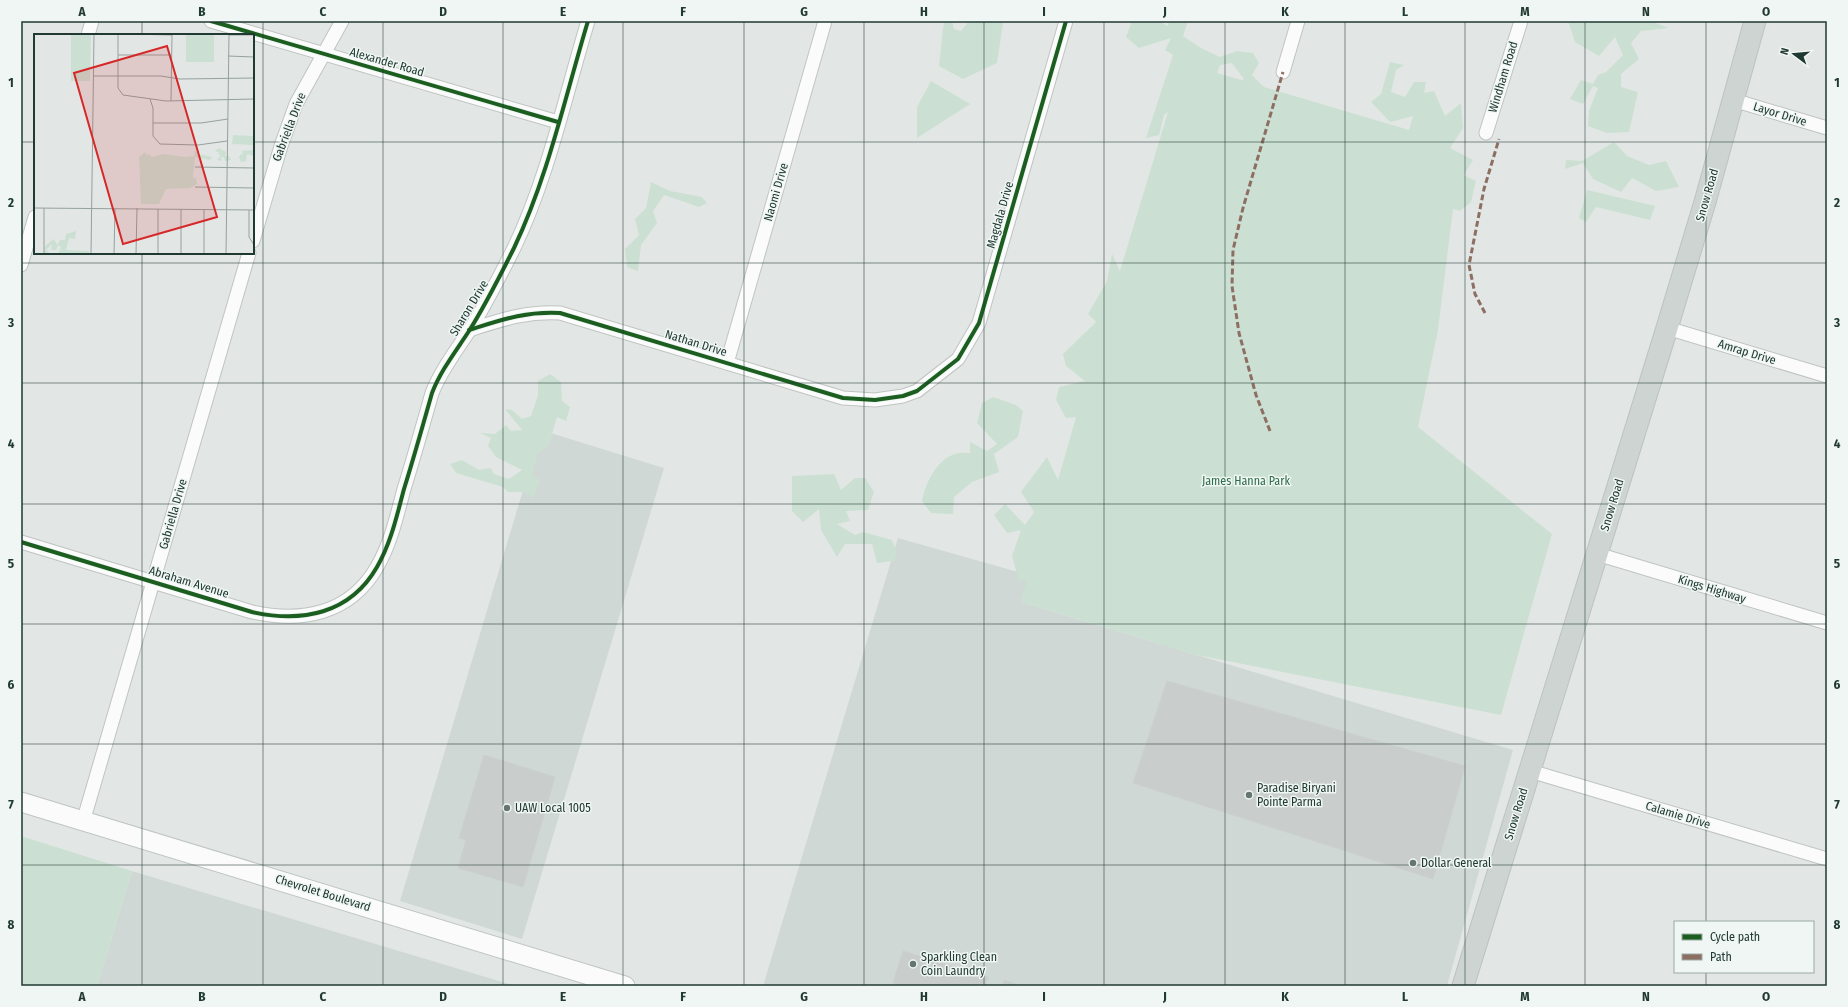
<svg xmlns="http://www.w3.org/2000/svg" width="1848" height="1007" font-family="'Fira Sans Condensed',sans-serif">
<style>
.built{fill:#d0d8d5}
.green{fill:#cbe0d2;fill-rule:evenodd}
.building{fill:#c9cecc;stroke:#cbd0ce}
.lines{fill:none;stroke-linecap:round;stroke-linejoin:round}
.street-casing{stroke:#bfc4c2;stroke-width:15}
.secondary-casing{stroke:#bec5c2;stroke-width:21}
.primary-casing{stroke:#bcc3c1;stroke-width:23}
.street{stroke:#fbfbfb;stroke-width:13}
.secondary{stroke:#fbfbfb;stroke-width:19}
.primary{stroke:#cdd4d2;stroke-width:21}
.quiet{stroke:#8d6e63;stroke-width:3;stroke-dasharray:6 3;stroke-linecap:butt}
.cycleway-casing{stroke:#eff6f3;stroke-width:6}
.cycleway{stroke:#1b5e20;stroke-width:4}
.grid{fill:none;stroke:#213933;stroke-width:1;stroke-opacity:0.55}
.poi-dot{fill:#657671;stroke:#eff6f3;stroke-width:1.5}
.labels{text-anchor:middle;stroke-width:3;stroke-linejoin:round;paint-order:stroke}
.street-label{font-size:12px;fill:#213933;stroke:#eff6f3}
.park-label{font-size:12px;fill:#2e6d48;stroke:#eff6f3}
.poi-label{font-size:12px;fill:#213933;stroke:#eff6f3;text-anchor:start}
.inset-road{fill:none;stroke:#95a19e;stroke-width:1}
.view{fill:#d62828;fill-opacity:0.15;stroke:#d62828;stroke-width:2}
.inset-edge{fill:none;stroke:#213933;stroke-width:2}
.neatline{fill:none;stroke:#213933;stroke-width:1.5}
.grid-label{font-size:13px;text-anchor:middle;font-weight:bold;fill:#213933}
</style>
<rect width="100%" height="100%" fill="#e2e7e5"/>
<g class="built">
<polygon points="541,430 664,468 522,939 400,901"/>
<polygon points="898,538 1029,575 1021,602 1513,750 1447,986 763,986"/>
<polygon points="132,871 359,939 516,986 97,986"/>
</g>
<g class="green">
<polygon points="945,21 952,21 954,29 961,31 969,21 998,21 1003,23 997,63 963,79 939,66 943,28"/>
<path d="M1132,21H1158L1168,26L1169,21H1188L1183,36L1201,48L1220,57L1237,51L1253,53L1259,63L1252,75L1264,87L1409,130L1413,116L1390,122L1371,102L1381,94L1390,62L1404,65L1396,70L1391,92L1405,97L1414,82H1426L1424,93L1434,91L1445,116L1461,103L1463,128L1450,148L1473,160L1464,175L1476,181L1471,202L1460,211L1453,209L1438,330L1418,427L1552,534L1501,715L1197,655L1021,602L1027,580L1019,581L1012,556L1021,530L1007,533L994,515L1005,504L1025,525L1034,512L1021,492L1047,457L1058,480L1076,417L1066,418L1056,400L1059,387L1085,381L1066,366L1063,354L1096,322L1088,314L1107,281L1112,254L1120,271L1168,112L1164,115L1159,135L1146,138L1173,55L1165,50L1171,38L1139,48L1126,37ZM1232,63L1244,79L1242,80L1217,73L1220,65Z"/>
<polygon points="1568,21 1650,21 1669,28 1641,31 1631,43 1639,59 1621,74 1621,87 1638,92 1629,132 1607,133 1588,126 1589,111 1598,88 1593,86 1583,104 1570,99 1581,80 1593,84 1598,75 1606,72 1623,55 1615,37 1599,56 1575,42"/>
<polygon points="931,81 970,104 917,138 917,107"/>
<polygon points="1614,142 1627,156 1649,165 1666,161 1679,187 1656,191 1632,178 1621,192 1593,179 1583,163 1565,169 1566,160 1582,161"/>
<polygon points="651,182 670,191 702,197 707,203 699,207 664,195 653,211 657,223 641,245 638,271 627,267 625,249 639,235 635,219 646,208"/>
<polygon points="1587,190 1655,206 1650,220 1596,207 1586,222 1579,218"/>
<polygon points="550,374 561,382 562,401 570,407 566,421 557,417 549,445 537,454 532,476 540,480 533,498 525,492 508,492 503,487 456,473 450,464 462,460 479,470 491,468 494,474 509,479 522,470 496,457 488,446 491,438 480,433 495,434 506,425 511,431 522,430 505,409 512,410 522,419 531,416 538,395 538,381"/>
<path d="M993,397L1016,405L1023,411L1018,437L994,454L999,472L972,482L954,497L953,514L931,513L922,501C925,484 936,460 955,454C959,452 966,453 970,453V442L987,451L997,444L977,423L982,403Z"/>
<polygon points="834,474 841,490 855,478 865,478 874,492 868,510 846,511 850,521 837,524 855,535 863,532 892,540 897,553 894,561 877,563 872,544 845,544 837,557 821,530 819,509 803,522 792,511 792,476"/>
<polygon points="21,836 132,871 97,986 21,986"/>
</g>
<g class="building">
<polygon points="1167,681 1465,766 1433,879 1133,783"/>
<polygon points="484,755 555,777 523,887 458,868 466,840 459,838"/>
<polygon points="903,951 988,977 985,986 904,986 893,983"/>
<polygon points="1004,980 1022,986 1003,986"/>
</g>
<g class="lines">
<g class="street-casing">
<g id="street">
<polyline points="211,21 558,122"/>
<polyline points="88,35 92,21"/>
<polyline points="1283,72 1298,21"/>
<polyline points="1733,100 1827,128"/>
<polyline points="1486,133 1521,21"/>
<polyline points="253,241 281,146 296,104 342,21"/>
<polyline points="21,265 35,217"/>
<polyline points="1667,328 1827,376"/>
<path d="M469,330C501,320 526,311 560,313L843,398L875,400L903,396L917,391L958,359L979,323L1066,21"/>
<polyline points="727,363 825,21"/>
<path d="M21,542L252,612C302,623 350,614 377,567C391,543 397,515 404,489C414,457 423,425 432,393C441,370 456,351 469,331C486,304 500,276 514,248C548,177 565,97 588,21"/>
<polyline points="1597,554 1827,623"/>
<polyline points="1530,771 1827,859"/>
<polyline points="83,822 249,253"/>
</g>
</g>
<g class="secondary-casing">
<polyline id="secondary" points="21,802 625,986"/>
</g>
<g class="primary-casing">
<polyline id="primary" points="1463,986 1667,328 1705,202 1755,21"/>
</g>
<use href="#street" class="street"/>
<use href="#secondary" class="secondary"/>
<use href="#primary" class="primary"/>
<g class="quiet">
<polyline points="1485,313 1475,294 1469,265 1484,189 1499,139"/>
<polyline points="1270,431 1256,395 1239,333 1232,286 1233,250 1243,208 1283,72"/>
</g>
<g class="cycleway-casing">
<g id="cycleway">
<polyline points="211,21 558,122"/>
<path d="M469,330C501,320 526,311 560,313L843,398L875,400L903,396L917,391L958,359L979,323L1066,21"/>
<path d="M21,542L252,612C302,623 350,614 377,567C391,543 397,515 404,489C414,457 423,425 432,393C441,370 456,351 469,331C486,304 500,276 514,248C548,177 565,97 588,21"/>
</g>
</g>
<use href="#cycleway" class="cycleway"/>
</g>
<path class="grid" d="M142,21V35M263,21V986M383,21V986M503,21V986M623,21V986M744,21V986M864,21V986M984,21V986M1104,21V986M1225,21V986M1345,21V986M1465,21V986M1585,21V986M1706,21V922M21,142H35M253,142H1827M142,253V986M21,263H1827M21,383H1827M21,504H1827M21,624H1827M21,744H1827M21,865H1827M1706,972V986"/>
<g class="poi-dot">
<circle cx="1249" cy="795" r="4"/>
<circle cx="507" cy="808" r="4"/>
<circle cx="1413" cy="863" r="4"/>
<circle cx="913" cy="964" r="4"/>
</g>
<g class="labels">
<g class="street-label">
<text transform="translate(387 62) rotate(16)" y="4">Alexander Road</text>
<text transform="translate(1503 77) rotate(-73)" y="4">Windham Road</text>
<text transform="translate(1780 114) rotate(17)" y="4">Layor Drive</text>
<text transform="translate(289 127) rotate(-69)" y="4">Gabriella Drive</text>
<text transform="translate(776 192) rotate(-74)" y="4">Naomi Drive</text>
<text transform="translate(1707 195) rotate(-74)" y="4">Snow Road</text>
<text transform="translate(1000 215) rotate(-74)" y="4">Magdala Drive</text>
<text transform="translate(469 308) rotate(-59)" y="4">Sharon Drive</text>
<text transform="translate(696 343) rotate(17)" y="4">Nathan Drive</text>
<text transform="translate(1747 352) rotate(17)" y="4">Amrap Drive</text>
<text transform="translate(1612 505) rotate(-73)" y="4">Snow Road</text>
<text transform="translate(173 514) rotate(-74)" y="4">Gabriella Drive</text>
<text transform="translate(189 582) rotate(17)" y="4">Abraham Avenue</text>
<text transform="translate(1712 589) rotate(17)" y="4">Kings Highway</text>
<text transform="translate(1516 814) rotate(-73)" y="4">Snow Road</text>
<text transform="translate(1678 815) rotate(17)" y="4">Calamie Drive</text>
<text transform="translate(323 893) rotate(17)" y="4">Chevrolet Boulevard</text>
</g>
<g class="park-label">
<text x="1246" y="485">James Hanna Park</text>
</g>
<g class="poi-label">
<text x="1257" y="792">Paradise Biryani<tspan x="1257" dy="14">Pointe Parma</tspan></text>
<text x="515" y="812">UAW Local 1005</text>
<text x="1421" y="867">Dollar General</text>
<text x="921" y="961">Sparkling Clean<tspan x="921" dy="14">Coin Laundry</tspan></text>
</g>
</g>
<g transform="translate(34 34)">
<rect width="220" height="220" fill="#e2e7e5"/>
<path d="M37,0H57L56,47H37ZM152,0H180V28H152ZM199,101L220,102V111L198,110ZM185,114L192,118L191,122H195L197,126L191,127L190,123H187L188,127L183,126L187,121L183,120L186,119L181,117ZM220,116V122L213,120L212,127L207,128L205,123L207,120L209,121L208,117ZM160,117L163,118V122L165,120L178,123L176,126L161,123L159,144L165,143L162,144L163,150L156,154L132,155L125,170H107L105,123L112,118V121L115,120L118,123L129,120L151,123L161,122ZM42,197L41,205L35,204L32,216L55,217V220H24L27,213L24,211L22,216H17L18,210L12,216L17,220H10L11,212L20,205L23,211L26,206H31L32,200Z" fill="#cbe0d2"/>
<path class="inset-road" d="M84,0V54L89,61L132,67L220,65M94,0L138,1M195,1H220M84,21H137M194,22L220,23M60,42H127L146,45L220,44M116,65L119,74V102L126,110L164,111L193,107M137,67L138,0M119,89H167L194,85M161,133L220,134M161,153L220,154M0,174L220,176M215,176V203L220,211M10,220V174M57,220L60,0M80,220L81,175M102,220L103,174M124,220V175M147,220V175M170,220V175M192,220L195,0"/>
<path class="view" d="M133,12L183,183L89,210L40,39Z"/>
<rect width="220" height="220" class="inset-edge"/>
</g>
<rect width="1848" height="1007" fill="none" stroke="#eff6f3" stroke-width="44"/>
<rect x="1674" y="921" width="140" height="52" fill="#eff6f3" stroke="#9daaa6"/>
<rect x="1682" y="934" width="20" height="6" fill="#1b5e20" stroke="#9daaa6"/>
<text x="1710" y="941" font-size="12" fill="#213933">Cycle path</text>
<rect x="1682" y="954" width="20" height="6" fill="#8d6e63" stroke="#9daaa6"/>
<text x="1710" y="961" font-size="12" fill="#213933">Path</text>
<g transform="translate(1794 54) rotate(286)" stroke="#eff6f3" stroke-width="3" paint-order="stroke">
<path d="M0-3L7 15L0 10L-7 15Z" fill="#213933"/>
<text y="-6" font-size="11" font-weight="bold" text-anchor="middle" fill="#213933">N</text>
</g>
<rect x="22" y="22" width="1804" height="963" class="neatline"/>
<g class="grid-label">
<text x="82" y="16">A</text>
<text x="202" y="16">B</text>
<text x="323" y="16">C</text>
<text x="443" y="16">D</text>
<text x="563" y="16">E</text>
<text x="683" y="16">F</text>
<text x="804" y="16">G</text>
<text x="924" y="16">H</text>
<text x="1044" y="16">I</text>
<text x="1165" y="16">J</text>
<text x="1285" y="16">K</text>
<text x="1405" y="16">L</text>
<text x="1525" y="16">M</text>
<text x="1646" y="16">N</text>
<text x="1766" y="16">O</text>
<text x="11" y="87">1</text>
<text x="1837" y="87">1</text>
<text x="11" y="207">2</text>
<text x="1837" y="207">2</text>
<text x="11" y="327">3</text>
<text x="1837" y="327">3</text>
<text x="11" y="448">4</text>
<text x="1837" y="448">4</text>
<text x="11" y="568">5</text>
<text x="1837" y="568">5</text>
<text x="11" y="689">6</text>
<text x="1837" y="689">6</text>
<text x="11" y="809">7</text>
<text x="1837" y="809">7</text>
<text x="11" y="929">8</text>
<text x="1837" y="929">8</text>
<text x="82" y="1001">A</text>
<text x="202" y="1001">B</text>
<text x="323" y="1001">C</text>
<text x="443" y="1001">D</text>
<text x="563" y="1001">E</text>
<text x="683" y="1001">F</text>
<text x="804" y="1001">G</text>
<text x="924" y="1001">H</text>
<text x="1044" y="1001">I</text>
<text x="1165" y="1001">J</text>
<text x="1285" y="1001">K</text>
<text x="1405" y="1001">L</text>
<text x="1525" y="1001">M</text>
<text x="1646" y="1001">N</text>
<text x="1766" y="1001">O</text>
</g>
</svg>
